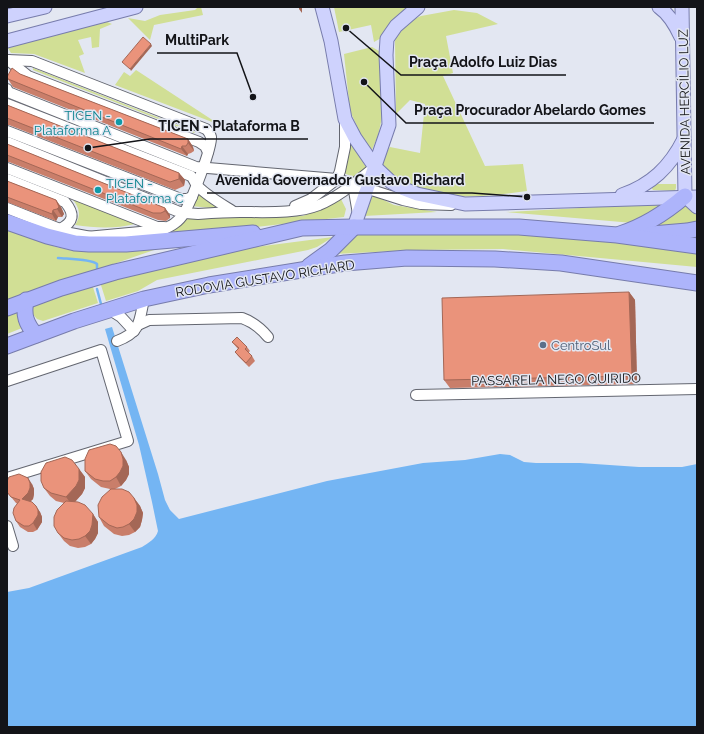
<svg xmlns="http://www.w3.org/2000/svg" width="704" height="734" font-family="Raleway,sans-serif">
<style>
.green{fill:#d1df95}
.water{fill:#74b5f3}
.lines{fill:none;stroke-linecap:round;stroke-linejoin:round}
.stream{stroke:#74b5f3;stroke-width:2.5}
.minor-casing{stroke:#636670;stroke-width:12}
.major-casing{stroke:#777cac;stroke-width:15}
.highway-casing{stroke:#777cac;stroke-width:17}
.minor{stroke:#fff;stroke-width:10}
.major{stroke:#ced2fd;stroke-width:13}
.highway{stroke:#adb4fb;stroke-width:15}
.wall{fill:#c97e6a}
.shaded-wall{fill:#a46756}
.building{fill:#ea937b;stroke:#a46756}
.culture-dot{fill:#0f9aa8;stroke:#e3e7f2;stroke-width:1.5}
.service-dot{fill:#5c6f8a;stroke:#e3e7f2;stroke-width:1.5}
.labels{text-anchor:middle;stroke-width:3;stroke-linejoin:round;paint-order:stroke}
.street-label{font-size:13px;fill:#131418;stroke:#e3e7f2}
.culture-label{font-size:13px;fill:#0d838f;stroke:#e3e7f2;text-anchor:end}
.service-label{font-size:13px;fill:#4e5e75;stroke:#e3e7f2;text-anchor:start}
.leader{fill:none;stroke:#131418;stroke-width:1.5}
.callout-dot{fill:#131418;stroke:#e3e7f2;stroke-width:1.5}
.callout-label{font-size:14px;text-anchor:middle;font-weight:bold;fill:#131418;stroke:#e3e7f2;stroke-width:3;stroke-linejoin:round;paint-order:stroke}
</style>
<rect width="100%" height="100%" fill="#e3e7f2"/>
<g class="green">
<polygon points="198,7 201,7 203,15 154,25 150,40 128,18 145,21 160,15 195,10"/>
<polygon points="334,7 407,7 391,22 383,37 374,42 371,25 339,32"/>
<path d="M454,10L477,13L498,24L446,36L453,73L443,76L485,166L523,164L527,191C488,196 452,202 415,187C403,182 392,173 381,166L383,158L390,147L420,153L425,104L410,100L396,114L395,41L399,28L409,21L421,16Z"/>
<polygon points="105,21 112,24 100,29 99,47 92,48 91,37 78,40 84,54 79,56 85,73 34,54 11,53 8,48"/>
<polygon points="372,47 379,51 383,113 378,136 370,154 350,111 344,54"/>
<polygon points="33,68 195,132 194,133 33,70"/>
<polygon points="136,70 217,123 220,125 115,85 124,72 130,76"/>
<polygon points="351,140 364,164 367,167 357,178 343,173"/>
<path d="M7,173L136,222L135,224C115,229 95,228 75,225C81,217 80,208 73,200L7,175Z"/>
<polygon points="654,184 676,184 676,188 675,191 653,190 651,187"/>
<polygon points="197,192 211,204 222,209 191,206"/>
<polygon points="371,194 394,205 437,212 364,216"/>
<polygon points="341,199 346,209 344,217 196,234 138,235 173,231 189,218 303,216"/>
<polygon points="669,203 633,223 506,212"/>
<polygon points="686,204 697,214 697,224 657,226"/>
<polygon points="7,229 56,247 74,251 154,250 7,301"/>
<polygon points="436,230 601,239 697,252 697,267 503,249 417,250 334,254 358,233"/>
<polygon points="333,237 317,247 308,250 157,280 138,291 106,301 100,282 241,249"/>
<polygon points="92,284 98,303 43,321 37,319 31,312 34,304"/>
<polygon points="17,311 22,328 7,334 7,312"/>
</g>
<path class="water" d="M112,327L158,474L165,500L170,510L179,519L327,481L423,463L465,460L500,454L510,455L524,462L536,463H580L639,467H682L697,464V727H7V592L29,588L142,547C148,543 156,539 158,531L152,502L139,445L105,329Z"/>
<g class="lines">
<g class="stream">
<path d="M58,258C68,259 91,259 97,264V268"/>
<polyline points="97,289 101,304"/>
</g>
<g class="minor-casing">
<g id="minor">
<path d="M7,60L32,61L206,129C208,131 210,133 211,137C212,148 191,202 184,213C179,222 171,226 162,230L86,237"/>
<polyline points="8,60 28,76 199,142 205,146 208,152"/>
<polyline points="7,89 8,92 196,167 337,179 403,200 421,204 451,205"/>
<path d="M7,104L191,176C194,179 194,181 196,184C202,193 225,206 234,212"/>
<polyline points="7,131 181,199 187,199 192,197"/>
<path d="M7,142L177,211L185,213L198,214C212,213 226,212 240,212C265,212 296,214 319,205C340,196 357,181 375,167"/>
<polyline points="7,168 157,227 164,227"/>
<path d="M7,179L65,202C75,214 74,222 60,229"/>
<polyline points="353,185 358,214"/>
<polyline points="295,206 311,199 337,179 340,171 345,147 345,120"/>
<polyline points="7,208 70,233 91,237"/>
<polyline points="110,310 121,317 134,331"/>
<path d="M138,325L149,320L242,318C253,322 260,327 268,337"/>
<path d="M117,341C141,332 139,322 144,299"/>
<polyline points="7,381 101,350 128,441 7,478"/>
<polyline points="416,395 697,389"/>
<polyline points="7,526 13,546"/>
</g>
</g>
<g class="major-casing">
<g id="major">
<polyline points="322,7 331,41 345,119 355,138 375,167 391,182 404,189 417,194 465,204 697,197"/>
<path d="M659,7C669,14 676,26 681,37"/>
<polyline points="682,7 685,196"/>
<polyline points="7,16 45,7"/>
<polyline points="7,41 136,7"/>
<path d="M622,195C651,185 670,167 684,139"/>
<polyline points="685,196 697,207"/>
<polyline points="354,227 389,125 386,55 387,39 396,26 418,7"/>
</g>
</g>
<g class="highway-casing">
<g id="highway">
<polyline points="7,222 47,236 75,243 89,244 126,244 253,233"/>
<path d="M620,234C645,226 665,213 685,196"/>
<polyline points="652,234 687,231 697,229"/>
<polyline points="309,266 331,250 354,227"/>
<path d="M26,300C23,315 26,324 36,335"/>
<polyline points="7,308 61,288 115,272 302,228 354,227 519,227 617,235 697,246"/>
<polyline points="7,346 74,321 144,299 209,285 345,263 407,258 495,259 561,263 697,283"/>
</g>
</g>
<use href="#minor" class="minor"/>
<use href="#major" class="major"/>
<use href="#highway" class="highway"/>
</g>
<g class="wall">
<polygon points="20,74 188,139 193,147 194,151 191,153 188,154 187,156 13,87 8,79"/>
<polygon points="7,105 179,173 185,180 184,186 175,190 9,125 7,125"/>
<polygon points="7,144 165,208 170,215 170,218 166,221 158,220 9,162 7,162"/>
<polygon points="7,181 56,200 61,207 64,214 62,217 58,217 56,221 7,202"/>
<polygon points="629,292 635,300 637,384 450,388 444,380"/>
<polygon points="232,342 247,347 250,351 248,353 252,356 255,361 249,367 238,356 235,352 238,349"/>
<polygon points="126,460 129,467 129,474 126,480 121,486 115,489 134,498 140,506 143,513 142,520 140,527 135,532 129,535 122,536 114,534 104,526 99,517 110,489 101,487 91,479 85,471"/>
<polygon points="79,469 85,477 85,488 82,494 75,502 93,514 98,522 98,533 95,539 91,544 85,547 78,548 70,546 64,541 58,533 64,503 56,501 50,496 44,488"/>
<polygon points="32,484 34,489 34,494 33,499 30,502 40,512 42,517 42,522 37,530 33,532 28,532 20,527 16,521 18,504 16,503 7,492"/>
</g>
<g class="shaded-wall">
<polygon points="299,7 302,7 302,13 299,9"/>
<polygon points="151,44 152,46 131,71 130,69"/>
<polygon points="188,139 193,147 194,151 188,143"/>
<polygon points="182,146 188,154 187,156 181,149"/>
<polygon points="179,173 185,180 184,186 179,179"/>
<polygon points="56,200 61,207 64,214 62,217 57,209"/>
<polygon points="165,208 170,215 170,218 165,211"/>
<polygon points="53,210 58,217 56,221 52,214"/>
<polygon points="629,292 635,300 637,384 632,376"/>
<polygon points="121,452 126,460 129,467 129,474 126,480 121,486 116,477"/>
<polygon points="79,469 85,477 85,488 82,494 72,505 66,497"/>
<polygon points="28,478 32,484 34,489 34,494 33,499 26,505 22,499"/>
<polygon points="134,498 140,506 143,513 142,520 140,527 135,532 129,524"/>
<polygon points="36,506 40,512 42,517 42,522 37,530 33,523"/>
<polygon points="93,514 98,522 98,533 95,539 91,544 85,536"/>
</g>
<g class="building">
<polygon points="143,37 151,44 130,69 122,62"/>
<polygon points="12,68 20,74 188,139 188,143 186,146 182,146 181,149 8,79 7,77"/>
<polygon points="7,105 179,173 179,179 170,182 7,118"/>
<polygon points="7,144 165,208 165,211 161,213 153,213 7,155"/>
<polygon points="7,181 56,200 59,207 57,209 53,210 52,214 7,197"/>
<polygon points="629,292 632,376 444,380 442,298"/>
<polygon points="237,337 247,347 245,349 252,356 246,363 235,352 239,348 232,342"/>
<polygon points="110,444 116,446 121,452 123,459 123,466 120,472 116,477 110,481 103,481 95,479 85,471 85,459 89,450"/>
<polygon points="65,457 72,460 79,469 79,480 76,486 66,497 51,493 44,488 41,481 41,472 46,463"/>
<polygon points="19,474 28,478 30,483 30,488 28,493 22,499 32,502 36,506 38,510 38,515 33,523 29,526 24,526 16,521 13,513 14,508 20,500 11,497 7,492 7,481 9,477"/>
<polygon points="111,489 122,489 129,492 134,498 137,505 137,512 134,519 129,524 123,527 117,528 109,525 99,517 98,505 102,497"/>
<polygon points="66,501 78,502 85,505 93,514 92,525 90,531 85,536 79,539 72,540 64,538 58,533 54,526 54,517 57,510"/>
</g>
<g class="culture-dot">
<circle cx="119" cy="122" r="4"/>
<circle cx="98" cy="190" r="4"/>
</g>
<circle class="service-dot" cx="543" cy="345" r="4"/>
<g class="labels">
<g class="street-label">
<text transform="translate(684 102) rotate(-91)" y="5">AVENIDA HERCÍLIO LUZ</text>
<text transform="translate(265 278) rotate(-9)" y="5">RODOVIA GUSTAVO RICHARD</text>
<text transform="translate(556 379) rotate(-1)" y="5">PASSARELA NEGO QUIRIDO</text>
</g>
<g class="culture-label">
<text x="111" y="120">TICEN -<tspan x="111" dy="15">Plataforma A</tspan></text>
<text x="106" y="188" text-anchor="start">TICEN -<tspan x="106" dy="15">Plataforma C</tspan></text>
</g>
<g class="service-label">
<text x="551" y="350">CentroSul</text>
</g>
</g>
<path class="leader" d="M253 97L237 53H157M346 28L401 75H566M364 82L406 123H654M88 148L150 139H308M527 197L472 193H207"/>
<g class="callout-dot">
<circle cx="253" cy="97" r="4"/>
<circle cx="346" cy="28" r="4"/>
<circle cx="364" cy="82" r="4"/>
<circle cx="88" cy="148" r="4"/>
<circle cx="527" cy="197" r="4"/>
</g>
<g class="callout-label">
<text x="197" y="45">MultiPark</text>
<text x="483" y="67">Praça Adolfo Luiz Dias</text>
<text x="530" y="115">Praça Procurador Abelardo Gomes</text>
<text x="229" y="131">TICEN - Plataforma B</text>
<text x="340" y="185">Avenida Governador Gustavo Richard</text>
</g>
<rect width="704" height="734" fill="none" stroke="#131418" stroke-width="16"/>
</svg>
